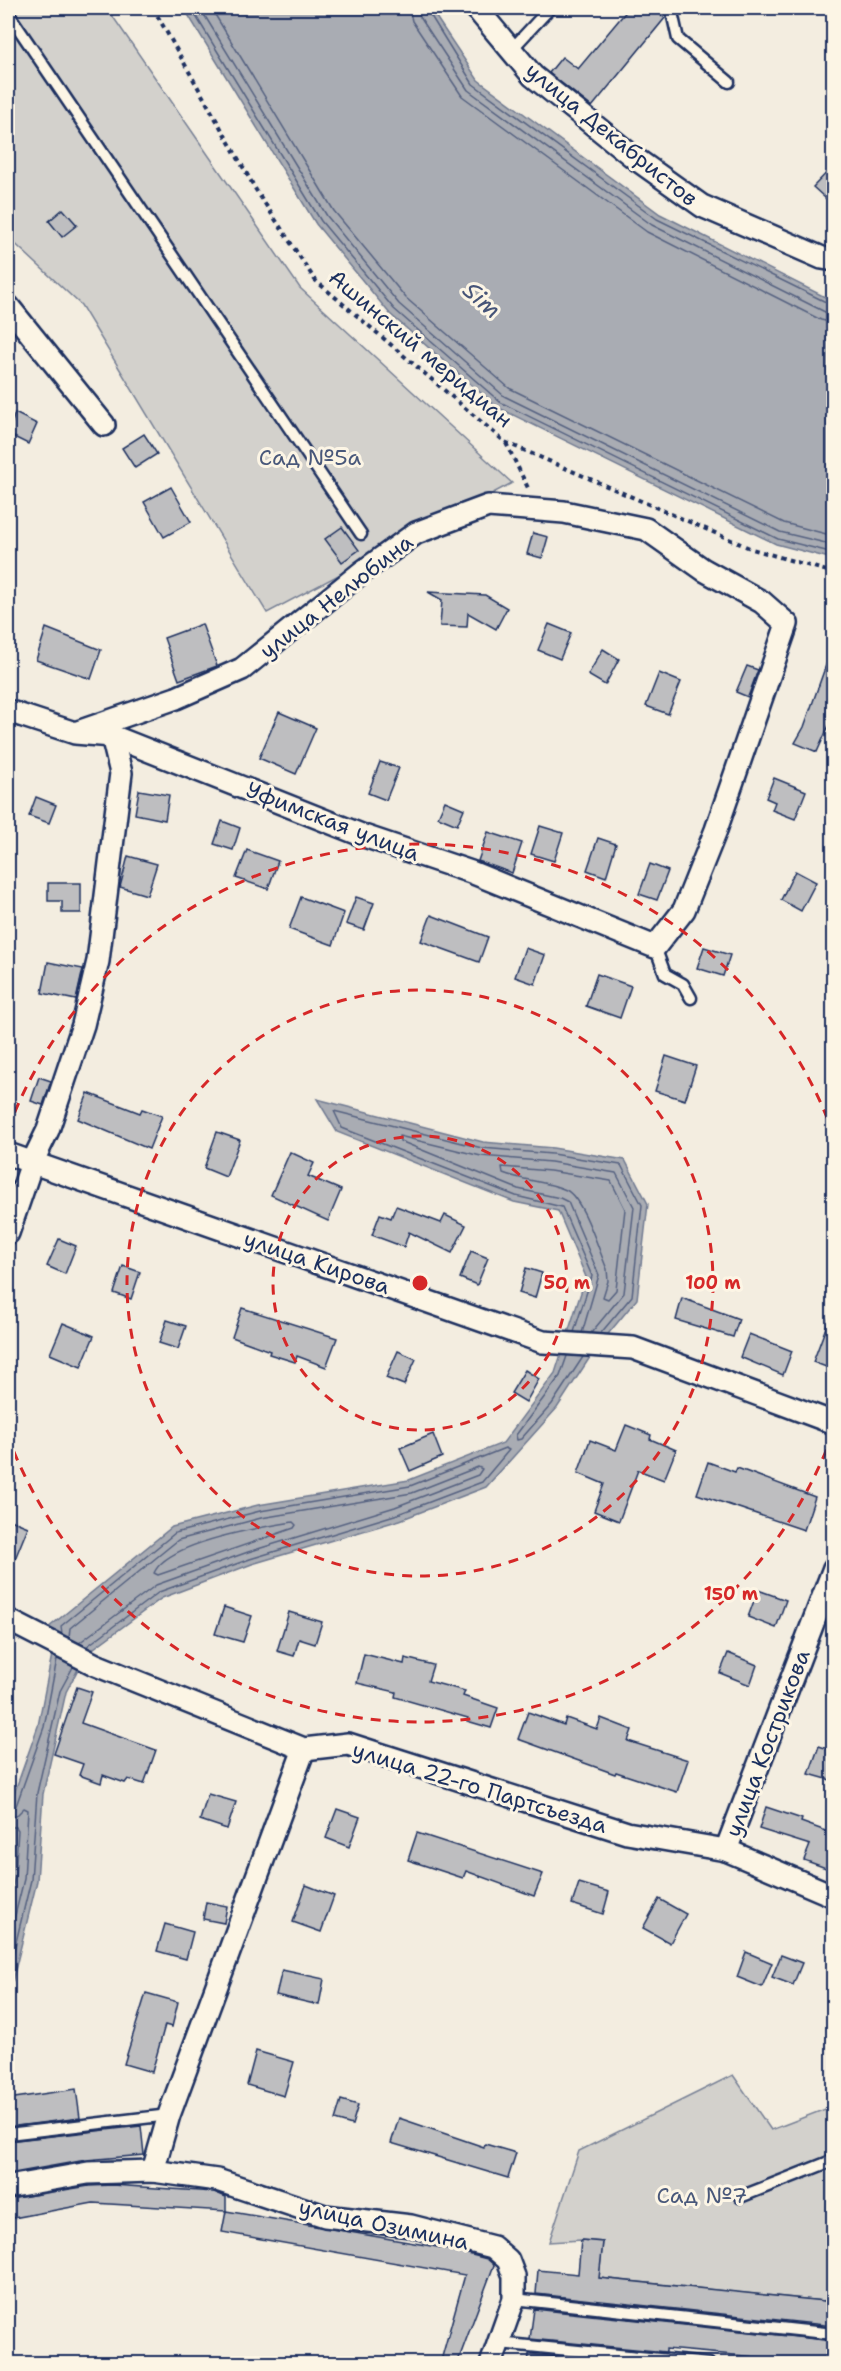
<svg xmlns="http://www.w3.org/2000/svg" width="841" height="2371" font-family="'Shantell Sans',sans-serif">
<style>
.green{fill:#d3d1cc;stroke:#778095;stroke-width:1.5}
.water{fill:#a9acb3;stroke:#707a91;stroke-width:1.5}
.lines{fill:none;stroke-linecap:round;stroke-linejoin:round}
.shore{stroke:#546180;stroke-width:1.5}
.building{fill:#bebec0;stroke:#1b2f5e;stroke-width:1.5}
.lane-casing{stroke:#1b2f5e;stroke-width:15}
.street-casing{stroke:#1b2f5e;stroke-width:26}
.path{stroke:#1b2f5e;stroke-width:4;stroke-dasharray:4.5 4.5;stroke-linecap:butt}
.lane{stroke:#fcf5e5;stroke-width:10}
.street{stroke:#fcf5e5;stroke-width:21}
.ring{fill:none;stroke:#d62828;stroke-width:3;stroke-dasharray:10 8}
.labels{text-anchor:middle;stroke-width:6;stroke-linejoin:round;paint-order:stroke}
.street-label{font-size:22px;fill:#1b2f5e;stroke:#fcf5e5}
.park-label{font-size:22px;fill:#49587a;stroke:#fcf5e5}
.water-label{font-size:24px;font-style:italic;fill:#465478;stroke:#fcf5e5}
.centre{fill:#d62828;stroke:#fcf5e5;stroke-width:3}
.ring-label{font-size:18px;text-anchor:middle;font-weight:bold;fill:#d62828;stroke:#fcf5e5;stroke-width:6;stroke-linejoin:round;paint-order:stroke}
</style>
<rect width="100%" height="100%" fill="#f3ede0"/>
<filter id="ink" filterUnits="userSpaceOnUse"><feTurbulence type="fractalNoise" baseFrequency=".0167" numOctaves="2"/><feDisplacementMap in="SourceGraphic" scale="12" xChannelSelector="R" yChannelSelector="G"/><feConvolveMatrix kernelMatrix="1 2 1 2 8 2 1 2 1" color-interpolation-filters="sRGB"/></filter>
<g filter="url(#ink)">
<g class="green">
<polygon points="8,8 107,8 300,288 512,483 267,613 81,305 8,237"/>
<polygon points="733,2075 771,2130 833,2106 833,2302 599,2278 603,2242 581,2240 549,2242 579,2151"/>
</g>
<g class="water">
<polygon points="184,8 430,8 478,80 660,214 833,301 833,559 776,544 497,407 390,314 316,224"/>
<polygon points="317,1099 483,1142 553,1148 625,1160 648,1204 637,1299 594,1351 557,1408 486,1487 400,1520 252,1564 162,1598 86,1654 66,1692 43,1794 37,1881 8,1999 8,1821 10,1805 38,1726 56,1634 48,1628 172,1527 258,1505 409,1480 503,1443 555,1373 586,1277 558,1211 514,1202 337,1132"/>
</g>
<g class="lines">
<g class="shore">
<polyline points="191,8 321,221 394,309 500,402 778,539 834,553"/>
<polyline points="200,8 327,216 399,304 504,396 780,532 834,545"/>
<polyline points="211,8 334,211 406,298 509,388 784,523 834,536"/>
<polyline points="409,8 412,21 462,96 647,232 821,320 834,323"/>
<polyline points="418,8 420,17 468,90 652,225 825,312 834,314"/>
<polyline points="426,8 473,84 657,219 834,306"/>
<path d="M502,1167L550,1171L611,1181L625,1209L616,1290L608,1299L603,1297L608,1281L607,1269C599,1251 583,1198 566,1190C547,1181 523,1181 503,1173Z"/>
<polyline points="574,1332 592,1276 562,1207 516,1196 342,1128 334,1111 482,1148 552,1154 621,1165 642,1205 632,1296 600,1334"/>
<polyline points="582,1333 599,1275 568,1202 560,1198 518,1189 400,1141 399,1136 481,1156 551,1162 616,1173 634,1207 624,1293 591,1333"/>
<polyline points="567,1356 560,1376 516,1435 517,1440 521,1439 552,1404 583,1357"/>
<path d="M293,1522L296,1525L294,1528L158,1575L154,1573C167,1542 261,1527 293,1522Z"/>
<polyline points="62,1634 61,1626 175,1533 260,1511 410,1486 505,1448 509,1450 482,1482 398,1514 250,1559 159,1592 86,1647"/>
<polyline points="69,1638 70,1628 178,1540 261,1518 412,1493 478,1467 482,1469 478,1475 395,1507 248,1552 156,1585 79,1643"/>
<polyline points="8,1811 16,1806 44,1727 57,1659"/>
<polyline points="8,1818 16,1816 24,1808 28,1810 24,1879 8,1944"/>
<polyline points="8,1827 16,1827 18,1830 15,1877 8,1906"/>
<polyline points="8,1975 31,1880 37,1793 60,1691 73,1667"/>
</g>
</g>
<g class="building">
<polygon points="629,8 652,8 665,18 592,107 549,73 562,57 578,69"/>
<polygon points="834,165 834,206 813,187"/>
<polygon points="63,209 77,225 62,237 49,221"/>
<polygon points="15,413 37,424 28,444 8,434"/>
<polygon points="144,434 157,454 135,468 122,448"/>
<polygon points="171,487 191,522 164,537 144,502"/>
<polygon points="342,527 359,550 342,562 325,539"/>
<polygon points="533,533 548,537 542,558 527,554"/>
<polygon points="428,592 485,595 507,608 496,629 468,613 467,627 440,626 442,600"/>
<polygon points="202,624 217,666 179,680 164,638"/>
<polygon points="549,624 571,633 560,659 538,650"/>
<polygon points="46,628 101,650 91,679 36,660"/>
<polygon points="603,649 619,659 605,685 588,675"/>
<polygon points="831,651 834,652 834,714 817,752 795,743 804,727"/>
<polygon points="747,666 758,670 748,697 736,692"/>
<polygon points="659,673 681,682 668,714 646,706"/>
<polygon points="279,712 316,728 296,774 259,758"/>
<polygon points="380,762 399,768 386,800 368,793"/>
<polygon points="774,778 806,791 795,819 772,810 775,802 766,798"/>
<polygon points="139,790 169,795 165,820 135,814"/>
<polygon points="36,797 56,805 49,823 29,816"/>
<polygon points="445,801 464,809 457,825 438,817"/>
<polygon points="222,821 240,828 233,850 214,844"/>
<polygon points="540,826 563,833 554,861 531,854"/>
<polygon points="488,832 522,843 512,873 478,861"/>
<polygon points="598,838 616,844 606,877 587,870"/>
<polygon points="247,850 278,861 268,889 236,878"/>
<polygon points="128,856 157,864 147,895 120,887"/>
<polygon points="650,864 668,871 657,900 639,894"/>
<polygon points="795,871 816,882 801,911 781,900"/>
<polygon points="48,883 81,883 81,913 62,913 62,901 48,901"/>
<polygon points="301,897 344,913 333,945 289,929"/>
<polygon points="356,897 374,903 364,930 346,924"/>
<polygon points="431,915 488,937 479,962 421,941"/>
<polygon points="704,947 730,955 723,976 697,968"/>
<polygon points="525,948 545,955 535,984 515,977"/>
<polygon points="48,962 83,969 76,1000 42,993"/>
<polygon points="597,974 631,986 620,1018 586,1006"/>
<polygon points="666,1056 696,1066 685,1100 655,1091"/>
<polygon points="39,1077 51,1081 43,1105 31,1101"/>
<polygon points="88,1093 140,1113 142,1109 162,1116 149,1149 78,1119"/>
<polygon points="217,1132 240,1140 226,1177 204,1168"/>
<polygon points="290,1152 314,1163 308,1176 341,1190 328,1221 271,1195"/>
<polygon points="396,1206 441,1223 445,1215 466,1225 452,1253 409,1232 404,1247 372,1235 380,1214 391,1218"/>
<polygon points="59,1239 76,1246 65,1274 47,1266"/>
<polygon points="471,1251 488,1258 477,1285 460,1278"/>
<polygon points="123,1266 140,1272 131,1299 114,1293"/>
<polygon points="526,1268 542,1273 535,1298 519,1293"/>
<polygon points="682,1298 739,1319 733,1337 676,1320"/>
<polygon points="242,1308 337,1338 326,1367 297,1356 295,1362 269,1354 270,1351 232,1337"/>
<polygon points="832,1311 834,1312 834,1370 813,1362"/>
<polygon points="167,1320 186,1326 178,1349 159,1343"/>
<polygon points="63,1323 94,1336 81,1367 50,1354"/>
<polygon points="749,1334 792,1351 783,1375 740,1357"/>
<polygon points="398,1351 416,1359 404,1385 386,1378"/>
<polygon points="525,1370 539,1379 526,1402 511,1393"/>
<polygon points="626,1425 651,1435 650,1439 676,1450 664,1480 638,1470 619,1521 594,1511 604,1484 578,1473 590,1440 616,1450"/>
<polygon points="433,1434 442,1457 410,1471 400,1448"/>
<polygon points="708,1462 735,1472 737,1468 815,1497 804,1530 697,1494"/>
<polygon points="8,1519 28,1527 8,1576"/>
<polygon points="758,1590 786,1600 776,1628 748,1617"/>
<polygon points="224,1607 252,1616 243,1642 215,1634"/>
<polygon points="289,1612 322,1622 315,1644 299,1639 294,1656 277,1651"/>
<polygon points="728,1653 757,1665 750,1685 720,1673"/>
<polygon points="364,1654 404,1664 405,1658 433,1665 428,1681 465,1691 463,1696 498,1708 491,1728 467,1721 468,1718 395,1697 396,1692 357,1683"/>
<polygon points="77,1687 92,1692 81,1723 156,1750 144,1784 128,1779 125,1783 103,1775 101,1783 79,1775 83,1764 54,1754"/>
<polygon points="528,1712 564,1725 566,1718 597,1729 601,1718 632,1730 628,1741 688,1760 677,1792 616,1772 615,1774 518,1739"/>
<polygon points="819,1746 834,1751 834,1781 809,1774"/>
<polygon points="208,1794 236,1802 227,1829 200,1820"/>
<polygon points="766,1807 802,1819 801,1822 834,1834 834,1871 804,1860 810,1845 759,1829"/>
<polygon points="337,1809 360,1817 349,1847 326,1838"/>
<polygon points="417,1833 543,1874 534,1896 466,1871 463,1878 408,1860"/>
<polygon points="579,1883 609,1892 603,1914 572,1904"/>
<polygon points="306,1885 334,1896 321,1932 293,1922"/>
<polygon points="659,1899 686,1914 670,1943 643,1928"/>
<polygon points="206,1902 227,1906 224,1923 203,1919"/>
<polygon points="165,1924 193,1932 186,1959 157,1951"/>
<polygon points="746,1952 772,1963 762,1987 737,1977"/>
<polygon points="781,1955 802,1963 793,1985 772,1977"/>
<polygon points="282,1970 324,1979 319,2005 276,1995"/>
<polygon points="146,1993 178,2002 172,2027 165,2025 152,2072 124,2064"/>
<polygon points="256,2051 294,2062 284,2096 247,2085"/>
<polygon points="76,2089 80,2118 8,2127 8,2099"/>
<polygon points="341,2100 358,2105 352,2125 335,2120"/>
<polygon points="399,2118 484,2147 485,2144 516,2153 508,2178 391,2143"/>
<polygon points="141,2126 144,2155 86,2160 8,2174 8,2141"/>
<polygon points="113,2185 214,2192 226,2197 226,2211 93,2203 8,2219 8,2199 89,2186"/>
<polygon points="226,2211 449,2249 487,2259 494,2265 457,2364 440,2364 465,2275 222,2232"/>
<polygon points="581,2240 603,2242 599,2278 834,2302 834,2326 536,2294 538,2270 578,2274"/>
<polygon points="534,2309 834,2341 834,2364 666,2349 666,2352 530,2339"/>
<polygon points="529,2354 629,2364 528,2364"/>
</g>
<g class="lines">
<g class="lane-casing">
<g id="lane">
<polyline points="671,8 678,39 729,82"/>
<polyline points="8,13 361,534"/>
<polyline points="511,50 550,8"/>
<polyline points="655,947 665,974 683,984 691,998"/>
<polyline points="8,2134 169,2115"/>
<polyline points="740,2197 834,2160"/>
<polyline points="514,2299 834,2334"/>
<polyline points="499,2343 709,2364"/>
</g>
</g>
<g class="street-casing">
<g id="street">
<polyline points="476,8 533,76 636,159 702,206 822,258 834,260"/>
<polyline points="8,306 104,425"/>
<polyline points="8,711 75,733 112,736 364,836 471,872 655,947 684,910 716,830 787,624 762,602 704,570 646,529 564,512 488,506 416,533 362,572 242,669 176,698 75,733"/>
<polyline points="8,1154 543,1342 633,1348 834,1423"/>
<polyline points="8,1233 32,1163 48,1130 83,1025 98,961 121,773 112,736"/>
<polyline points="8,1620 96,1665 304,1749 348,1744 627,1833 726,1850 834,1896"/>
<polyline points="726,1850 834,1568"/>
<polyline points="153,2171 169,2115 304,1749"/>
<polyline points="8,2187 88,2173 153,2171 217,2180 325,2216 411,2226 493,2247 508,2260 514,2276 514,2299 491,2364"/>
</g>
</g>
<g class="path">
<polyline points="153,8 256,190 315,280 505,442 752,549 834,573"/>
<polyline points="506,443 529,490"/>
</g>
<use href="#lane" class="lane"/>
<use href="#street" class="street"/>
</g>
</g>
<g class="ring">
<circle cx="420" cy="1283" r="147"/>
<circle cx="420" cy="1283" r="293"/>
<path d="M833 1433A440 440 0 0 1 8 1437M8 1129A440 440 0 0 1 833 1133"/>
</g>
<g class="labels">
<g class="street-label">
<text transform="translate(612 134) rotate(39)" y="8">улица Декабристов</text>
<text transform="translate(421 348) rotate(40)" y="8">Ашинский меридиан</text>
<text transform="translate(336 596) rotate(-38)" y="8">улица Нелюбина</text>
<text transform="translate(333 821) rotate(21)" y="8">Уфимская улица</text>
<text transform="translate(317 1262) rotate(19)" y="8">улица Кирова</text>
<text transform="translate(767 1743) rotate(-69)" y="8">улица Кострикова</text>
<text transform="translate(480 1787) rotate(17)" y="8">улица 22-го Партсъезда</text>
<text transform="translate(384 2224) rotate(12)" y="8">улица Озимина</text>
</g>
<g class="park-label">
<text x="310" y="465">Сад №5а</text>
<text x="702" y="2203">Сад №7</text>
</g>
<g class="water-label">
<text transform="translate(482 300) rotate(42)" y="8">Sim</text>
</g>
</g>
<circle cx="420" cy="1283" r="9" class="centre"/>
<g class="ring-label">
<text x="567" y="1289">50 m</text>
<text x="713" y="1289">100 m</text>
<text x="731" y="1600">150 m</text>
</g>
<rect width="841" height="2371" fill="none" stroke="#fcf5e5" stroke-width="30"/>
<rect x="15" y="15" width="811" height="2341" fill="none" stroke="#1b2f5e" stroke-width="2" filter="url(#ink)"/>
</svg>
